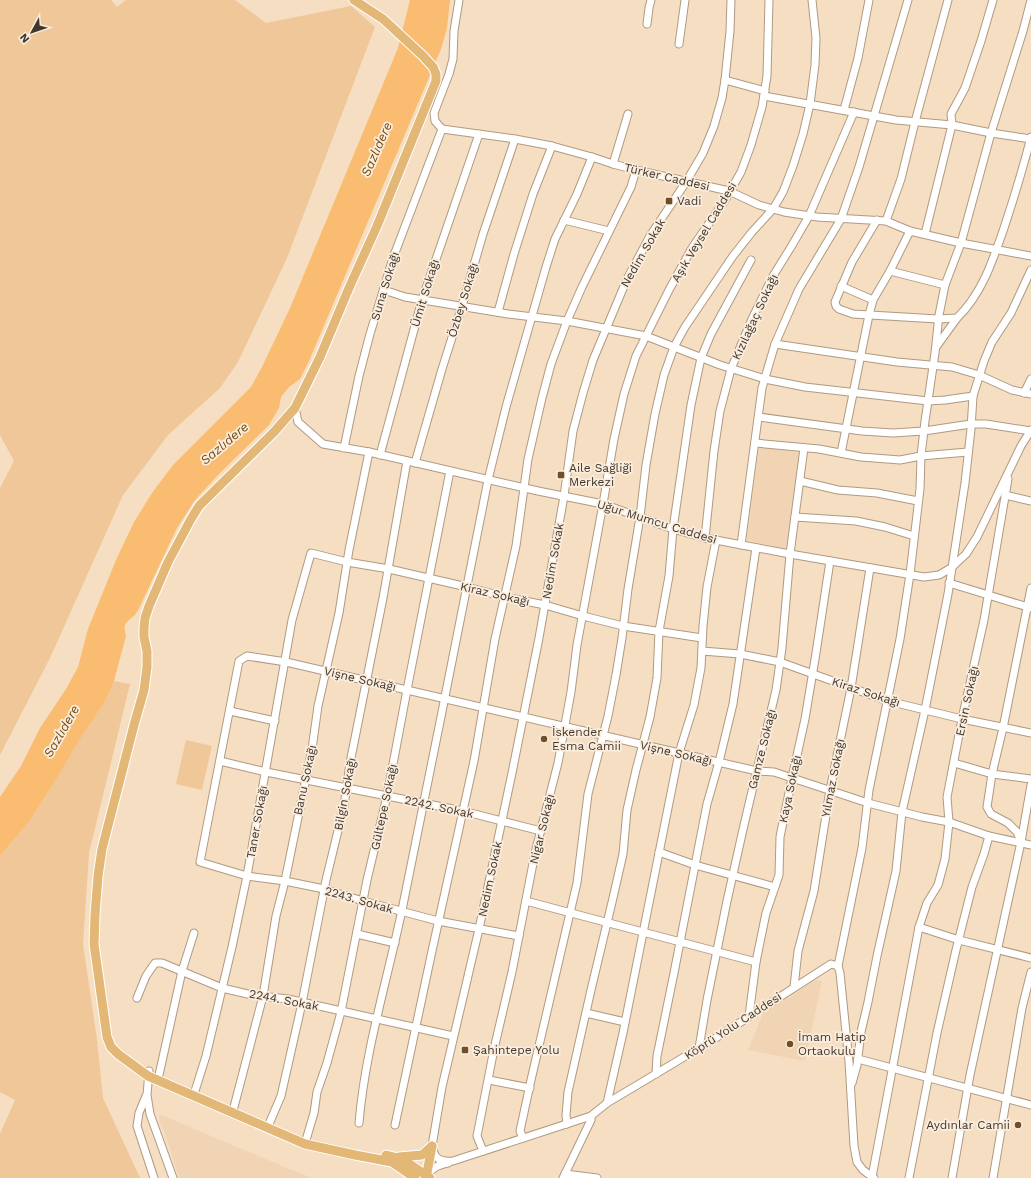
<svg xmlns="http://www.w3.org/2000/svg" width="1031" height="1178" font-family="'Work Sans',sans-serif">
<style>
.built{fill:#f1d4b3}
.green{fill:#efc798}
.water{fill:#f9bc70}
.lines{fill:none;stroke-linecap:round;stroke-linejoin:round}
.minor-casing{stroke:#b09a81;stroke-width:9}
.major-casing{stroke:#fff;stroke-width:11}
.minor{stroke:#fff;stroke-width:7}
.major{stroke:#e3b877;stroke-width:9}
.poi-dot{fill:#704f26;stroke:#fbeddd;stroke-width:1.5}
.labels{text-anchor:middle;stroke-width:3.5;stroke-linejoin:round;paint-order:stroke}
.street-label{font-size:12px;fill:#41372d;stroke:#fbeddd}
.poi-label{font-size:12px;fill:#41372d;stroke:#fbeddd;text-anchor:start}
.water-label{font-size:13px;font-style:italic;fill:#754d13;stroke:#fbeddd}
</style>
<rect width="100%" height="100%" fill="#f6dec3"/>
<g class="built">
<polygon points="759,446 800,453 786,549 747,540"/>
<polygon points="815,980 822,981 805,1061 748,1050 763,1014"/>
<polygon points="159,1114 287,1168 312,1178 179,1178 164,1130 160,1123"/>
</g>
<g class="green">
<polygon points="0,0 111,0 117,7 126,0 235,0 266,23 351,6 375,27 287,258 238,362 220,388 168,435 123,495 50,658 0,755 0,488 14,461 0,435"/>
<polygon points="114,681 130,684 89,853 83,944 97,1040 103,1098 140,1178 0,1178 0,1134 15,1100 0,1092 0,856 31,819 59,775 75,747 106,700"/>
<polygon points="186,740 212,746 202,790 176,784"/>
</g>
<path class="water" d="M410,0H450L447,28L441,49L309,361L300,379L289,387L281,397L279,408L269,425L219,474L195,500L177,528L141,604C139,608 137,613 134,616C125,623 123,624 126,636L114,681L106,700L75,747L59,775L31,819L0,856V797L21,766L40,728L66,689L78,667L88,629L116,560L134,522L152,493L173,465L251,387L262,367L290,308L398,48Z"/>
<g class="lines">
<g class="minor-casing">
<g id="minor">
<path d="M731,0L730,31L725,80L722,98L714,126L703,153L686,182L650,236L627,279L593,360L583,393L573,431L564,496L539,638L512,773L479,929L442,1087L432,1146C434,1159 440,1162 453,1161L591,1116L607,1103L639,1084L719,1036L831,964L838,966L840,973L849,1062L854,1146L857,1162L863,1170L874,1178"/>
<polyline points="647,24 649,8 651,0"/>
<polyline points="679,44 685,0"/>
<polyline points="725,80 765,91"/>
<polyline points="764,96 896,120 952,125 991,133 1031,139"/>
<polyline points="844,110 858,58 869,0"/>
<polyline points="442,129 515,139 552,146 592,157 613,164 636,170 729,191 759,205 784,212 817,217 886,221 910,231 961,243 1031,256"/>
<polyline points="442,129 435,121 434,113 449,74 453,59 454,31 459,0"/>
<polyline points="613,164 628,114"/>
<polyline points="564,220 609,231"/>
<path d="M877,220L852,262L835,302L836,306L839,309L853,314L938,319L957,318C982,294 993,260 1004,228C1014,198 1023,168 1031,137"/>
<polyline points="886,221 901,179 915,122 948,0"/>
<polyline points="925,234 952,125 951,114 965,88 981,41 993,0"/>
<polyline points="890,271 945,285"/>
<polyline points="841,286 873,300"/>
<polyline points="384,290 405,297 508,314 567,321 646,336 720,365 765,379 805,387 928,401 945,400 973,396"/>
<polyline points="498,312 514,254 533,194 552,146"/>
<polyline points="775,344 897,362 952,367 979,375 1012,390 1031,394"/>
<polyline points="936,347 957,318"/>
<polyline points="1024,393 1031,379"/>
<polyline points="295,408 298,422 323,444 369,452 538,491 603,504 673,529 705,538 790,554 924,577 939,575 951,568 966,554 977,537 1021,446 1031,430"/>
<polyline points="759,417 862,431 893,433 924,431 971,424 986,424 1031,431"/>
<polyline points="755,443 819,449 861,457 900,460 921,456 968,452"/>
<polyline points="344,448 359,376 370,334 393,258 442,129"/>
<polyline points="841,453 869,315 873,300 890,271 910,231"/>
<polyline points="380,455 422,300 479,134"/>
<polyline points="415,463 442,369 462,306 483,234 515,139"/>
<polyline points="800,481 838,490 877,493 918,501"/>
<polyline points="1005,495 1031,501"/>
<polyline points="795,517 856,521 885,527 914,536"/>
<polyline points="705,538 714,451 720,411 731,369 752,319 773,276 791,247 809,216 854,112"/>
<polyline points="741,545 762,388 775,344 799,289 841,219 859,167 908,0"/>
<polyline points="949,583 1031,608"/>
<polyline points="702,651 740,654 780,662 888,701 962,719 1031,733"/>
<polyline points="230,711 275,721"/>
<polyline points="220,761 266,772 463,811 541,831"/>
<polyline points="954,763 992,774 1031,779"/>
<polyline points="1021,841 1017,832 1008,823 991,814 987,807 992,774 1003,728 1031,588"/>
<polyline points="659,852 695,865 775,887"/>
<polyline points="526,901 756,962"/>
<polyline points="919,927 927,903 938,885 945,859 949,822 947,797 962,719 984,620 1008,479"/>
<polyline points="357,934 395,943"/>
<polyline points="519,936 438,921 363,901 324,889 285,881 247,876 200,862 239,661 247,656 286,662 679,753 757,771 774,772 868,803 922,817 949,822 989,836 1031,845"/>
<polyline points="838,966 862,848 869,790 900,639 910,574 920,489 921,456 925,421 935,353 939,315 945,285 961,243 991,133 1023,31 1031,0"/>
<polyline points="794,987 798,951 814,891 830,790 851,688 870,568"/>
<polyline points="137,998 146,976 155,963 162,963 222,988 252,995 288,999 453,1036"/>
<polyline points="586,1013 625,1022"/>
<polyline points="749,1016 756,962 766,913 779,875 780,837 792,778 805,719 816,653 830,561"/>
<polyline points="699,1048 707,1000 727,901 744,825 776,690 782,648 790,554 804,448"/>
<polyline points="858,1059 1031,1105"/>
<polyline points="149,1071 147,1095 150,1114 173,1178"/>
<polyline points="656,1074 657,1056 674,973 707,804 719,762 733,704 756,548"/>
<polyline points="159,1075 182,971 194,933"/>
<polyline points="489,1080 530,1088"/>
<polyline points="852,1083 857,1065 861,1032 868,1002 877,956 896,871 902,812 925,710 948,594 965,483 971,429 973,396 984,361 992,342 1011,313 1031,270"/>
<polyline points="195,1091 206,1056 232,947 247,876 292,620 311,553 347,562 389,569 467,587 505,597 545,605 583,616 623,626 702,638"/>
<polyline points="146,1096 139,1113 137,1126 154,1178"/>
<polyline points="607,1103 623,1033 679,753 694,705 701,668 703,626 707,587 716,540"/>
<polyline points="234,1107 263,996 276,916 285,881 312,749 318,706 339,613 349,550 369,452"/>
<path d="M359,1123C365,1051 387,981 402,910C431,767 460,623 488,480L506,407L546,267L555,239L577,194L592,157"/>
<polyline points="269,1124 281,1096 302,1003 326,880 344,806 350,763 383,598 407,461"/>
<polyline points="567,1124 566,1115 568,1092 591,990 613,898 623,854 627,810 636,770 650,717 657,678 659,631 669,576 673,529 691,405 701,358 711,334 751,260"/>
<polyline points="395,1125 432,951 474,761 495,639 516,546 528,459 542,398 551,364 567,321 582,287 631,187 636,170"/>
<polyline points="523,1138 520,1131 531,1080 577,883 588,794 608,716 616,675 622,638 628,589 640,517 646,465 655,414 664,375 674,347 685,327 733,256 752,232 773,209 783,192 793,166 803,134 810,104 815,65 816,38 812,0"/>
<polyline points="306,1140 314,1113 317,1092 327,1063 341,1012 367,880 387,796 407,690 450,471"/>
<polyline points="483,1151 477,1136 494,1049 512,972 535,853 558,763 571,692 577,645 603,504 614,439 624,394 636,356 669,290 692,248 725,200 741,172 751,145 762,107 767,76 769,0"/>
<polyline points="565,1174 597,1178"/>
<path d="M427,1176C432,1167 439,1165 448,1163"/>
<polyline points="872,1177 919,927 959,940 1031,958"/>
<polyline points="563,1178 591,1120 591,1116"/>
<polyline points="909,1178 937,1033 956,950 972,887 984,854 989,836"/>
<polyline points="952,1178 970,1075 1021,842 1031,785"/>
<polyline points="993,1178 1022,1008 1031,972"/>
</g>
</g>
<g class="major-casing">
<g id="major">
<polyline points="354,0 383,19 423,56 433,67 436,74 436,81 377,226 349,288 320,357 295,408 274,432 199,506 191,519 168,562 149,606 145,618 144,628 144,637 147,651 147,667 144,690 134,725 102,849 98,876 95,915 94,944 107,1037 111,1047 118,1054 148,1076 305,1144 355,1155 392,1162 415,1178"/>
<polyline points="386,1155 402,1159 430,1178"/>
<polyline points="399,1157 422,1155 432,1146"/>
<polyline points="426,1178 432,1146"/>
</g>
</g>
<use href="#minor" class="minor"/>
<use href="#major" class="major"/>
</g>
<g class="poi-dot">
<rect x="665" y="197" width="8" height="8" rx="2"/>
<rect x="557" y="471" width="8" height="8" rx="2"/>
<circle cx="544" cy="739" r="4"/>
<circle cx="790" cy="1044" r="4"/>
<rect x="461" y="1046" width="8" height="8" rx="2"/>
<circle cx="1018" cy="1125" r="4"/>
</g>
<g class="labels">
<g class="street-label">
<text transform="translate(667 177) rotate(13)" y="4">Türker Caddesi</text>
<text transform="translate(704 232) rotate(-59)" y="4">Aşık Veysel Caddesi</text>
<text transform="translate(643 253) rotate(-60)" y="4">Nedim Sokak</text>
<text transform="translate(385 286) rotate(-73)" y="4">Suna Sokağı</text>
<text transform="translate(425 293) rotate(-73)" y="4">Ümit Sokağı</text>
<text transform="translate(463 300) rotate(-73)" y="4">Özbey Sokağı</text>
<text transform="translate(755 317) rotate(-65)" y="4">Kızılağaç Sokağı</text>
<text transform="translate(657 522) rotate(17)" y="4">Uğur Mumcu Caddesi</text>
<text transform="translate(553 561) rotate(-80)" y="4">Nedim Sokak</text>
<text transform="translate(495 594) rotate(13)" y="4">Kiraz Sokağı</text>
<text transform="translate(360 679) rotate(13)" y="4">Vişne Sokağı</text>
<text transform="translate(866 692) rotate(18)" y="4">Kiraz Sokağı</text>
<text transform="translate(967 701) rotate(-78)" y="4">Ersin Sokağı</text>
<text transform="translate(762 749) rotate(-76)" y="4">Gamze Sokağı</text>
<text transform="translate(676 753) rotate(13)" y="4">Vişne Sokağı</text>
<text transform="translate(833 778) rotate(-79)" y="4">Yılmaz Sokağı</text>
<text transform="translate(305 780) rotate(-78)" y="4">Banu Sokağı</text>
<text transform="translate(790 789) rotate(-78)" y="4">Kaya Sokağı</text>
<text transform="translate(345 794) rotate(-79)" y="4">Bilgin Sokağı</text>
<text transform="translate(384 807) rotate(-78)" y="4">Gültepe Sokağı</text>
<text transform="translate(439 807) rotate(12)" y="4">2242. Sokak</text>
<text transform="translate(257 822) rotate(-80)" y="4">Taner Sokağı</text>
<text transform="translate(542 829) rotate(-76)" y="4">Nigar Sokağı</text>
<text transform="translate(490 879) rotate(-78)" y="4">Nedim Sokak</text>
<text transform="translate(359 900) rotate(16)" y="4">2243. Sokak</text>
<text transform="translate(284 1000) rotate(11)" y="4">2244. Sokak</text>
<text transform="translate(733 1026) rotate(-33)" y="4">Köprü Yolu Caddesi</text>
</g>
<g class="poi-label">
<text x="677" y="205">Vadi</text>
<text x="569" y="472">Aile Sağliği<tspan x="569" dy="14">Merkezi</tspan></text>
<text x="552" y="736">İskender<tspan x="552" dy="14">Esma Camii</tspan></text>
<text x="798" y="1041">İmam Hatip<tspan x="798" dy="14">Ortaokulu</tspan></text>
<text x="473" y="1054">Şahintepe Yolu</text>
<text x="1010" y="1129" text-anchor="end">Aydınlar Camii</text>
</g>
<g class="water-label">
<text transform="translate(376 149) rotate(-66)" y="5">Sazlıdere</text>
<text transform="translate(224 443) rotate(-40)" y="5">Sazlıdere</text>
<text transform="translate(61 731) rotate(-60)" y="5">Sazlıdere</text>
</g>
</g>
<g transform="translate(32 32) rotate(230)" stroke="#fbeddd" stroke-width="3" paint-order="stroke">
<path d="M0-3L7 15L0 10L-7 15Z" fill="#41372d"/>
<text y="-6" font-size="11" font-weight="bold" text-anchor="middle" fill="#41372d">N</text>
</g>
</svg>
